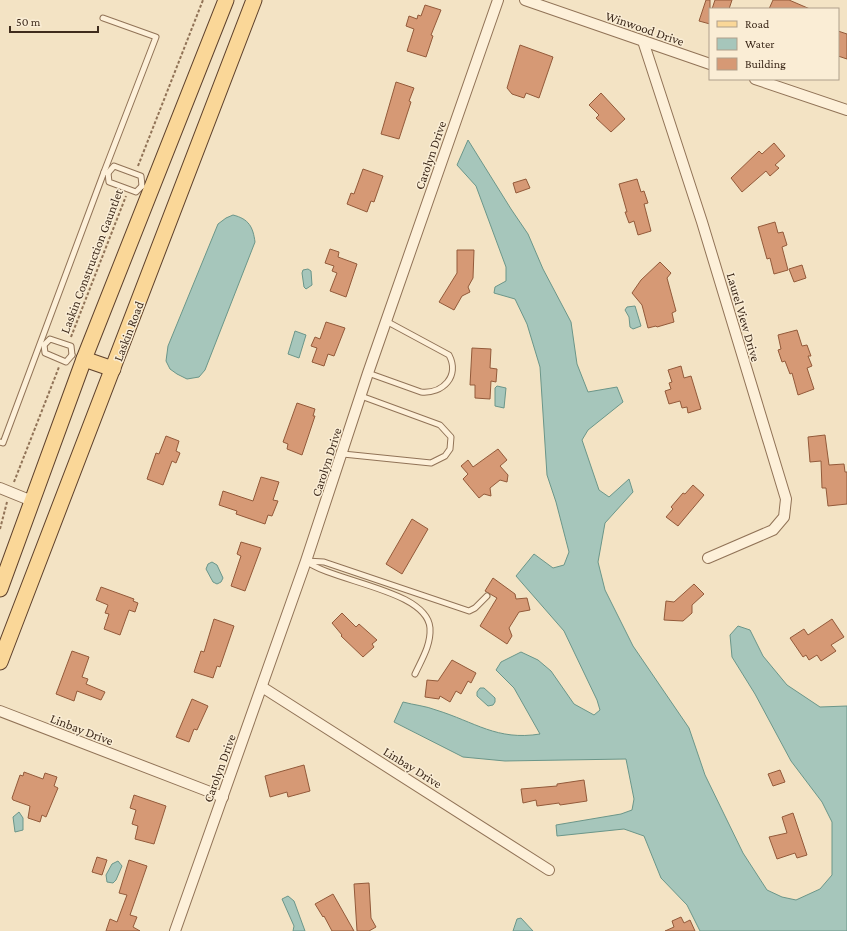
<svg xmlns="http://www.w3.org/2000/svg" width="847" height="931" font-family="'Crimson Pro',serif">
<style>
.water{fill:#a6c6bb;stroke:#6b9689}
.building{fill:#d69975;stroke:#935a3a}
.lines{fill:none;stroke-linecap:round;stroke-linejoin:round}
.lane-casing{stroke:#917357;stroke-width:7}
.street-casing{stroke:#917357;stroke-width:12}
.primary-casing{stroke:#5e412c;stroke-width:17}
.path{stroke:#917357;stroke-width:2;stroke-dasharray:3 2;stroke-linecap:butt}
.lane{stroke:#fdf0d9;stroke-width:5}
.street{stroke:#fdf0d9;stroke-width:10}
.primary{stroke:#fad798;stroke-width:15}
.labels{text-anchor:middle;stroke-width:3;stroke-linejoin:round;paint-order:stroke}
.street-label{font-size:13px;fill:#3f2c1d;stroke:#faedd5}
</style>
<rect width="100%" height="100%" fill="#f3e3c4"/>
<g class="water">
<path d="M468,140L511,209L528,234L543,269L571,322L577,364L588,392L617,387L623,402L588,430L582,440L599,490L609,497L629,479L633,492L605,523L598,562L605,590L633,646L689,728L705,775L743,853L767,890L782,897L796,900L820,889L832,875V822L822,802L791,761L755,694L732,657L730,635L738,626L750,630L763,656L787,685L820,707L847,706V931H700L687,905L661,878L644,836L624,829L557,836L556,825L621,814L632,810L634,799L626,759L505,761L463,757L394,722L403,702C414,705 426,706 436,710C475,722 497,741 540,734L514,688L496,670L501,662L521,652L538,660L551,671L574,704L594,715L600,710L597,700L564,631L516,576L534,554L553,568L564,565L569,552L556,502L547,475L540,367L527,324L515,299L494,293L495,287L506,281V267L476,186L457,165Z"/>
<path d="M233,215C249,219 253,227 255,242L205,370L199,377L187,379L177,374L170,369L166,361L168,346L218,224L226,218Z"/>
<polygon points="308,269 311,271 312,285 306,289 304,287 302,273 303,270"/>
<polygon points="635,306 641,326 633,329 630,327 629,317 625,310 627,307"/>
<polygon points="295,331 306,335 299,358 288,354"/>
<polygon points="497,386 506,388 504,408 495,406 495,388"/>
<polygon points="212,562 217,565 223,578 221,582 217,584 213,582 206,569 208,564"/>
<polygon points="480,688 484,688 495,698 495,702 493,705 488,706 477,696 477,692"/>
<polygon points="19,812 23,818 23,830 15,832 13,817"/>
<polygon points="118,861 122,866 116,880 113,883 107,882 106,875 112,864"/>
<polygon points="288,896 294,901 305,931 293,931 294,926 282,899"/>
<polygon points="521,918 533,931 513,931 517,919"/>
</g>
<g class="building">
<polygon points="706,0 710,0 710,24 699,21"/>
<polygon points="715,0 732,0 729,9 712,9"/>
<polygon points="773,0 789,0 810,9 769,9"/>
<polygon points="425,5 441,10 431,35 433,36 426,57 407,51 414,29 406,26 409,16 417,19 418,15 421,16"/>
<polygon points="838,31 847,34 847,59 838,56"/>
<polygon points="520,45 553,57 539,98 526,93 524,98 512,94 507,88"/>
<polygon points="396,82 414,88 409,101 411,102 399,139 381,134"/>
<polygon points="601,93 625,119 611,132 596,118 599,115 589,105"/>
<polygon points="774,143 785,156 775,165 779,168 770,176 766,171 742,192 731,178 759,151 762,154"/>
<polygon points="363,169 383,176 374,202 371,201 367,212 347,204 351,193 354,194"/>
<polygon points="526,179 530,188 516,193 513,183"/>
<polygon points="637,179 641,192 644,191 648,203 644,204 651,231 638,235 634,221 629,223 625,212 627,212 619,184"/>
<polygon points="775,222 778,233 783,232 787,245 782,247 788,270 774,274 770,258 767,259 758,227"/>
<polygon points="330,249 339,252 338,257 357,264 346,297 330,291 337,273 332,271 334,266 325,263"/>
<polygon points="457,250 474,250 473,278 468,287 470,292 462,296 454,310 439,302 457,273"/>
<polygon points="660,262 671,273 667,278 676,311 672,313 674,322 657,327 656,326 648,328 642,305 632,293 641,280"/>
<polygon points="802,265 806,278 794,282 789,269"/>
<polygon points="326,322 345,328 334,356 328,354 324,366 312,362 317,348 311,346 315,337 320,339"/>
<polygon points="797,330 802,346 807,345 811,356 808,356 812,366 807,368 814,389 798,395 792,373 790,374 785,361 782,362 778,350 781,349 778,335"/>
<polygon points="472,348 491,349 490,368 497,369 496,382 491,381 490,399 475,398 475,385 470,385"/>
<polygon points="681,366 684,378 691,376 701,409 688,413 687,407 682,408 680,401 669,404 665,391 671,389 669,383 672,382 668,370"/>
<polygon points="297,403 315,409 313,416 315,416 302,455 287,449 288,444 283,442"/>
<polygon points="825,435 829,465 844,464 845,472 847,472 847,504 828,506 826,488 822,488 821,461 810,462 808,437"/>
<polygon points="166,436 179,441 176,451 180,453 176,463 172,461 163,485 147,479 156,453 159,454"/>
<polygon points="498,449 507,460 500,466 508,475 507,482 500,480 490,488 491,496 484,494 479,498 463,479 468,474 461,466 468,460 473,467"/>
<polygon points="261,477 279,482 273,500 278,501 272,516 268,515 265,524 236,514 237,511 219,505 223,491 253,501"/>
<polygon points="693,485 704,495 678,526 666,517 673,509 671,507 683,493 685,494"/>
<polygon points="412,519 428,529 402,574 386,564"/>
<polygon points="241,542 261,548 245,591 231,586 241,556 237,554"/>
<polygon points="493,578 515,594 516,599 527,598 530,610 519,612 509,628 512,636 507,644 480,626 497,598 485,591"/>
<polygon points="694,584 704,594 692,605 692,613 683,621 664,620 666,601 674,602"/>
<polygon points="101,587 134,599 133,601 138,603 135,612 129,610 120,635 104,629 109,614 105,613 108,605 96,600"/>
<polygon points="342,613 356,627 359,624 377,640 372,644 374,647 363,657 341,636 342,635 332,623"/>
<polygon points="214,619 234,626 220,667 217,666 213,678 194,672 201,651 204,652"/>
<polygon points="832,619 844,637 831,645 836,651 821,661 817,655 809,660 806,655 803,657 790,638 804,629 808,635"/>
<polygon points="72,651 89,657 82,677 88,679 86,684 105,692 101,700 77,691 74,701 56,694"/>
<polygon points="452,660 476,673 471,683 468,681 461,694 456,691 450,702 440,696 439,699 425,697 427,680 438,681"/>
<polygon points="192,699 208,706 197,730 194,729 189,742 176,737"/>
<polygon points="304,765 310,791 288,797 287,792 270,797 265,776"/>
<polygon points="780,770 785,782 773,786 768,774"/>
<polygon points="24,772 43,779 45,773 57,777 54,786 58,788 46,817 42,815 40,822 28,818 30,806 13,800 12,798 20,775 23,776"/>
<polygon points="584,780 587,801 560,805 559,803 537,806 536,800 523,803 521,789 557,786 557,784"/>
<polygon points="134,795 166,806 154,844 135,839 138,826 132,824 136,810 130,808"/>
<polygon points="793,813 807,855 797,858 795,853 777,859 769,837 787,833 782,817"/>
<polygon points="97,857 107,860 102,875 92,872"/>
<polygon points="129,860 147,866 130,915 137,917 133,927 140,931 106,931 110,919 117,922 127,895 119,893"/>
<polygon points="369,883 371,918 376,927 369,931 357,931 354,884"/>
<polygon points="333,894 354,931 332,931 324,916 323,917 315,904"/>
<polygon points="681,917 684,923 690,920 695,931 665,931 674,927 672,921"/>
</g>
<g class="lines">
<g class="lane-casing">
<g id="lane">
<polyline points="103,18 156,37 104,172 108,173 109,182 136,192 142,186"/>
<polyline points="108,173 114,166 141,176 142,186"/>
<polyline points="44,345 50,339 71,346 72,355"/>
<polyline points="44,345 45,353 66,362 72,355"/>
<path d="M368,373L421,392C443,394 460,376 449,355L386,321"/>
<polyline points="0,442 3,443 104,172"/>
<polyline points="343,454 431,463 445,456 450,449 451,437 440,425 361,396"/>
<path d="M306,561C333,582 427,590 430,628C431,645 422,659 415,674"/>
<polyline points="306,561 324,562 469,611 475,608 487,596"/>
</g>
</g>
<g class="street-casing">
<g id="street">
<polyline points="525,0 710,64"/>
<polyline points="643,41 702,222 786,499 784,517 773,530 708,558"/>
<polyline points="755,79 847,110"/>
<polyline points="0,488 32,501"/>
<polyline points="262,687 549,870"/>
<polyline points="0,711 223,797"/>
<polyline points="175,931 306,561 368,373 498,0"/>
</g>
</g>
<g class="primary-casing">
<g id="primary">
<polyline points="84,359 113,369"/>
<polyline points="0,589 84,359 226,0"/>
<polyline points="0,662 254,0"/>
</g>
</g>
<g class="path">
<polyline points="138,166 203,0"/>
<polyline points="71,337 126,196"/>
<polyline points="14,482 59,367"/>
<polyline points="0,529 7,502"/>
</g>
<use href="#lane" class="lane"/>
<use href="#street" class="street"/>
<use href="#primary" class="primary"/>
</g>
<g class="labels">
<g class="street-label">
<text transform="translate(645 28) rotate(19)" y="5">Winwood Drive</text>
<text transform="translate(430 155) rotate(-71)" y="5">Carolyn Drive</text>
<text transform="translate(91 261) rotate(-69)" y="5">Laskin Construction Gauntlet</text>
<text transform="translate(744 317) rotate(74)" y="5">Laurel View Drive</text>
<text transform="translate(128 331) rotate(-69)" y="5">Laskin Road</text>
<text transform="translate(326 462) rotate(-72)" y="5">Carolyn Drive</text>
<text transform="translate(82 729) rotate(21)" y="5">Linbay Drive</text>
<text transform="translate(413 767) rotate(32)" y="5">Linbay Drive</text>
<text transform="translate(219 768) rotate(-70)" y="5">Carolyn Drive</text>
</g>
</g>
<rect x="709" y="8" width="130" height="72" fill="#faedd5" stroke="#afa08b"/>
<rect x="717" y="21" width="20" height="6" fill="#fad798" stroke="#afa08b"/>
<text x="745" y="28" font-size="12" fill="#3f2c1d">Road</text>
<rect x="717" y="38" width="20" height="12" fill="#a6c6bb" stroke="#afa08b"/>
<text x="745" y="48" font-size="12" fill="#3f2c1d">Water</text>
<rect x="717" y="58" width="20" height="12" fill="#d69975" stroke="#afa08b"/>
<text x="745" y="68" font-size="12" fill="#3f2c1d">Building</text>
<path d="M10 26v6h88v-6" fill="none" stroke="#3f2c1d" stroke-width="2"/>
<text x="16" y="26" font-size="12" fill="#3f2c1d" stroke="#faedd5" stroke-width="3" paint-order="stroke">50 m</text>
</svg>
